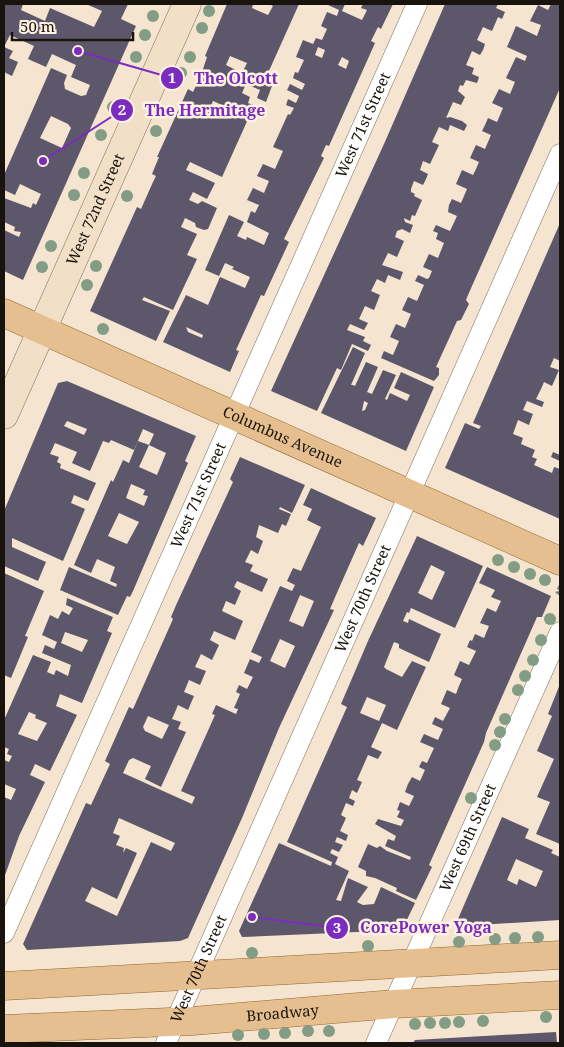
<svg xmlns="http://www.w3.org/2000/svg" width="564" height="1047" font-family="'Noto Serif',serif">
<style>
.building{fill:#5d576b;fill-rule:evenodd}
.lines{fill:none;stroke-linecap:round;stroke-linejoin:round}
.street-casing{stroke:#7e705e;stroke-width:21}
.secondary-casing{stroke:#7e705e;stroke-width:29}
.primary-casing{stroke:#926730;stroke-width:29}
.path{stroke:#8a8072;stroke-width:3;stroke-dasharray:4 2.5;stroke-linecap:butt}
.street{stroke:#fff;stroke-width:20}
.secondary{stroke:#f2dfc7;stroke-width:28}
.primary{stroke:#e5bf8f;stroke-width:28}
.tree{fill:#829d84}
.labels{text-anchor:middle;stroke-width:5;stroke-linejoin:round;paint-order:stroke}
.street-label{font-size:15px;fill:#18130c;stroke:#fff2e1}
.leader{fill:none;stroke:#7b2cbf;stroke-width:2}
.callout-dot{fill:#7b2cbf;stroke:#fff2e1;stroke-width:2}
.mark-label{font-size:15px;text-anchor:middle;font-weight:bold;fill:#fff}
.callout-label{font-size:16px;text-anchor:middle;font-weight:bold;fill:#7b2cbf;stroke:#fff2e1;stroke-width:5;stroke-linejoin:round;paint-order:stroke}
</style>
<rect width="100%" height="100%" fill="#f4e4d0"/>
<g class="building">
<path d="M4,4H23L21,10L45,21L50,8L94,27L102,11L86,4H128L121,19L136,26L23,280L4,271V230L19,237L21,232L14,231L15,227L4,222V198L31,208L33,203L36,205L41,194L20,184L15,195L4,190V175L51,68L67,75L64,83L65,89L81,96L86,95L90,85L71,77L76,65L52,54L46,67L28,59L34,46L10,35L4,47L13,51L9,58L18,62L12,76L4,72ZM51,116L68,124L71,128L62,148L40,138Z"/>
<path d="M227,4H253L252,8L268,15L273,6L269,4H299L264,82L272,86L266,102L257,98L260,90L246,84L242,93L250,97L248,103L257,107L251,118L249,117L222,177L190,162L186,170L215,183L207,199L193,192L189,200L198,204L202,201L217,208L208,229L204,230L196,227L195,223L185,218L181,227L197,234L187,255L197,259L173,310L144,297L142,300L170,311L156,341L90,311L137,207L141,209L153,182L156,176L152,174L159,157H157L188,89L193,92L201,75L207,57L205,56ZM230,56L247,63L242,73L226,65ZM213,101L231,109L228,116L210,108Z"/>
<path d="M326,4H345L342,11L362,20L367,10L361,8L363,4H393L381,29L378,27L371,41L375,43L329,146L326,145L321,156L324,158L319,168L284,239L289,242L264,296L261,295L236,350L239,351L230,372L163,342L186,295L208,305L220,277L245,288L250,277L232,269L234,267L225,263L219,276L205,270L229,215L244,222L237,236L246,240L247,237L264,245L269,233L247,222L251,211L255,213L259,205L247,200L253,188L264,193L269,181L257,176L263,164L275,169L283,151L273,147L288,114L290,115L294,108L286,105L288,99L296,103L299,96L287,90L290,84L302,90L305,84L293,78L295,72L298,73L304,60L296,57L303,40L313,44L316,38L322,40L327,29L321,26L327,12L337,16L339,10ZM318,47L325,50L322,58L315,55ZM342,57L349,61L346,69L338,65ZM186,327L203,335L202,338L188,332Z"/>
<polygon points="445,4 498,4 496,8 505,12 502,19 498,17 492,31 483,27 477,40 485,44 483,50 480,55 472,51 466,65 474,68 472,74 479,77 477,83 466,80 463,86 460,85 458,91 465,97 461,105 453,102 446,118 450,117 462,121 467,125 464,131 450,125 448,131 439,127 432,142 439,145 430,164 423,161 420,170 428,174 426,179 423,185 414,181 411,189 411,192 415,194 414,196 422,200 415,216 412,215 410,221 404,218 405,222 413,225 410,233 402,229 397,231 395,237 404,241 397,257 388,253 382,265 403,272 400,280 388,275 385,283 377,279 371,291 380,295 374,310 365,306 359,319 368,323 364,330 350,324 347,330 365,337 363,341 371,345 368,351 352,344 341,370 337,368 317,411 271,391 384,144"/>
<polygon points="551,4 560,4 560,88 468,295 466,300 469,304 461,320 457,321 436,367 439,368 439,375 434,381 381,358 384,351 393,355 399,341 390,337 396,324 405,328 411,314 402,310 408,297 417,301 424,285 415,281 418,275 427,279 429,278 432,271 423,267 429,254 438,258 444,243 436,239 438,233 433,231 436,225 450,231 457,216 448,212 449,205 452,199 461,203 467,189 456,184 462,170 473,175 476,169 479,162 470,158 476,145 485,149 491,135 482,131 485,125 488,118 497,122 503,108 492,103 499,89 510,94 515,82 506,78 516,57 525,61 527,56 507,47 516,26 537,36 541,25 530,21 538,5 548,10"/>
<polygon points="560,223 560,361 554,358 550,367 559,370 552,386 544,382 541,389 536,399 544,402 542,407 527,401 523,410 533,414 531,419 529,425 518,420 513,434 523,438 521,444 535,450 532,457 537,459 534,465 552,473 554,467 560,469 560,519 445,468 465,423 479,429 481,426 473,423"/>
<path d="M353,347L365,353L351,385H353L355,386L366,362L378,367L367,392L372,394L383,370L396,375L385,399L387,400L390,393L407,401L410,395L394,388L401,372L434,387L406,451L321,413ZM364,401L368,403L365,410L362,411Z"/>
<path d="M67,381L196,436L185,461L188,463L133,591L130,597L127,596L118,615L60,590L69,567L116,587L117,584L110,581L115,567L97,559L91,573L74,565L111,480L113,482L123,460L129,463L138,441L149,445L154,434L143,429L134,450L111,440L109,443L103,441L90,471L72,463L77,452L55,443L50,454L59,457L57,462L61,464L60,468L96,483L88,501L74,495L71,503L85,509L63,561L12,538V547L46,562L38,581L4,566V511L58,383ZM67,421L87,429L84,435L64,426ZM149,445L166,453L157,475L139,467ZM131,484L145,490L143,495L148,496L144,506L126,498ZM119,513L139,522L127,544L108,536Z"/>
<polygon points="553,452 560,455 560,461 551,457"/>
<path d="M240,457L305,485L292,513L280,507L279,509L291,514L286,526L282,524L278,533L259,525L256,537L263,541L258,554L251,550L245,562L253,565L250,571L268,579L262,592L237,581L234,587L241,591L235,605L226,601L222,611L243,621L235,640L214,631L210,640L219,645L212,660L201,654L195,667L206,671L200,685L189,680L184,692L194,696L188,710L178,705L172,719L181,722L178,729L186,732L161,787L145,779L151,766L133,758L129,760L123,773L192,804L195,797L181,791L215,715L212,714L216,705L236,714L238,709L234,708L240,694L236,692L239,685L247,689L253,677L244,673L250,659L259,663L262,657L251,652L280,586L292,591L295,585L287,581L293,568L301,571L321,527L307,520L312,509L303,505L311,488L376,518L363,546L359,543L336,595L330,609L334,610L279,728L242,818L188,938L180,941L27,950L23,944L86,803L91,805L110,764L105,761L129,707L133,709L173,619L171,617L177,603L233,482L230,479ZM300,595L314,601L303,627L289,621ZM280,639L295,646L285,668L270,661ZM148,716L169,725L162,739L145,731L143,727ZM119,818L175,843L171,851L151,842L117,916L85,901L92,887L117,899L137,853L126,848L123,853L124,848L116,845L120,836L113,833Z"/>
<path d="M417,536L483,566L455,628L411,608L409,613L407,612L403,621L408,623L409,619L441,634L429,662L399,648V644L394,642L384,667L386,669L402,677L412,661L426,667L397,730L382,723L371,747L382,752L378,759L368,755L357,780L362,782L357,793L352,790L349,798L355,801L353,806L346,803L341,815L346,818L340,831L348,835L346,841L337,837L335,842L343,845L339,852L332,849L330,853L338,857L335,864L349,871L336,900L341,901L348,878L368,887L357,902L363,905L374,904L381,887L415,903L402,930L242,937L239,931L279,843L331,866L332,862L287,842L347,707L341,704L368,641ZM431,565L445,572L432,600L418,593ZM367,697L386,705L379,721L360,713Z"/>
<polygon points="487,567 551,596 542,617 537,617 486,733 484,742 429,865 432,867 416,900 396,891 397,888 375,878 366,876 366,871 358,867 368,844 377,848 380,846 387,851 410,860 411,857 385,846 388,839 394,841 396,836 375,824 378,819 401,826 404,820 397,817 400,811 397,810 400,802 409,806 414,796 405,792 408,784 412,777 420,781 425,770 419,767 422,761 427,763 434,748 420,742 424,734 438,740 443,729 432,724 435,717 443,721 450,708 441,704 447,690 456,694 459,686 462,679 454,675 460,661 469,665 476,651 467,647 470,640 472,641 475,634 484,638 489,626 480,623 487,608 496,612 501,601 491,597 495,590 479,583"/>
<polygon points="4,573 44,591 25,636 28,637 11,678 4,675"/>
<path d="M67,598L113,617L107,631L112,633L82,703L60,694L56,706L77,715L50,771L35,764L30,775L45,782L19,836L4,878V797L11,800L16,789L4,784V760L9,762L12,756L7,754L9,749L4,747V720L33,655L51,662L47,672L54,675L56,670L68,676L71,665L42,653L45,645L54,649L57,642L42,635L50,615L58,619L62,611L69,615L73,608L66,605ZM65,632L88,640L82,652L61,643ZM29,712L36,715L35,718L47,723L37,741L18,734Z"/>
<polygon points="560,684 560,844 536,834 550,802 537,797 554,759 537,751 552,716 548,714"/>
<path d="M502,817L529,829L525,838L553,850L551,853L560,857V920L462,926L458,919ZM516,859L543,871L536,887L519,879L517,885L507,880Z"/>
<polygon points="556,1032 557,1043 413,1043 415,1040"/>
</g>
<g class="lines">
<g class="street-casing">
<g id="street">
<path id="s1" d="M4,933L417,4"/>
<path id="s2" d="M166,1043L560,154"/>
<path id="s3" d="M376,1043L560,632"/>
</g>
</g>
<g class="secondary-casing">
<g id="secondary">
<path id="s4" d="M4,415L187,4"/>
</g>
</g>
<g class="primary-casing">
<g id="primary">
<path id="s5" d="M4,313L560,561"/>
<polyline points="4,986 560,955"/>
<path id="s6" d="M4,1029L193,1021L394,1004L560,995"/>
</g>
</g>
<g class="path">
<polyline points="560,586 557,592 560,594"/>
<polyline points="226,1042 226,1043"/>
</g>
<use href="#street" class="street"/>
<use href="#secondary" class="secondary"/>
<use href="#primary" class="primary"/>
</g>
<g class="tree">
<circle cx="209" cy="11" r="6"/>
<circle cx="153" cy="16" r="6"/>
<circle cx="202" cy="28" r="6"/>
<circle cx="145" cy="35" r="6"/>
<circle cx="136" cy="57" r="6"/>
<circle cx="190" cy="57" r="6"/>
<circle cx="181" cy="73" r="6"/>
<circle cx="113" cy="107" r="6"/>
<circle cx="156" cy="131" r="6"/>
<circle cx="101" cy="135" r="6"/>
<circle cx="84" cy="173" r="6"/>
<circle cx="74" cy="195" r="6"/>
<circle cx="127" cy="196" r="6"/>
<circle cx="51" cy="246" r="6"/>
<circle cx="96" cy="266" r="6"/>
<circle cx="42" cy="267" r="6"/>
<circle cx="87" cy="285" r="6"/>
<circle cx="103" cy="329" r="6"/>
<circle cx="498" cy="560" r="6"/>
<circle cx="514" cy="567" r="6"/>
<circle cx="530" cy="574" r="6"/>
<circle cx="545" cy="580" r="6"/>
<circle cx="550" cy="619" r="6"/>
<circle cx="541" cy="640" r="6"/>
<circle cx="533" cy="660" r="6"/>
<circle cx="525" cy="676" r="6"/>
<circle cx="518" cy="690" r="6"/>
<circle cx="505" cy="719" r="6"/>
<circle cx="500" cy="732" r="6"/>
<circle cx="495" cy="745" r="6"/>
<circle cx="471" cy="798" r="6"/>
<circle cx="538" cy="937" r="6"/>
<circle cx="515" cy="938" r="6"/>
<circle cx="495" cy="939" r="6"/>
<circle cx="459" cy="942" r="6"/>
<circle cx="368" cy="946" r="6"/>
<circle cx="252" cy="953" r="6"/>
<circle cx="546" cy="1017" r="6"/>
<circle cx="483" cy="1021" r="6"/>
<circle cx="459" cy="1022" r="6"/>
<circle cx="430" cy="1023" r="6"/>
<circle cx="445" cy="1023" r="6"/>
<circle cx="415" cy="1024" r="6"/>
<circle cx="308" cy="1031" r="6"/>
<circle cx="329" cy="1031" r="6"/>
<circle cx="285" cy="1033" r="6"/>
<circle cx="264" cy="1034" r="6"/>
<circle cx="238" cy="1035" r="6"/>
</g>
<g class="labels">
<g class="street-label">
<text dy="5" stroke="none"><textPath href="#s1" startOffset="884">West 71st Street</textPath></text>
<text dy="5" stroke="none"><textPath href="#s4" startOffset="225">West 72nd Street</textPath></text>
<text dy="5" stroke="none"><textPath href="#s5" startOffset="305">Columbus Avenue</textPath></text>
<text dy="5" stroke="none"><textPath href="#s1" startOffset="479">West 71st Street</textPath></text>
<text dy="5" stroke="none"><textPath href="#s2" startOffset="486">West 70th Street</textPath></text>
<text dy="5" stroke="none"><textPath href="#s3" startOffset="225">West 69th Street</textPath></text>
<text dy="5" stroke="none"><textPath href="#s2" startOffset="81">West 70th Street</textPath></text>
<text dy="5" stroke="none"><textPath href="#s6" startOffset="279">Broadway</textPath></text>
</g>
</g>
<path class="leader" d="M78 51L172 78M43 161L122 110M252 917L337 928"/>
<g class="callout-dot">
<circle cx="78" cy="51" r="5"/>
<circle cx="43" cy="161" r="5"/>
<circle cx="252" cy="917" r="5"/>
<circle cx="172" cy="78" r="12"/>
<circle cx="122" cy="110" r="12"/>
<circle cx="337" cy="928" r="12"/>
</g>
<g class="mark-label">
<text x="172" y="83">1</text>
<text x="122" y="115">2</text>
<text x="337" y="933">3</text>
</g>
<g class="callout-label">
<text x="236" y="84">The Olcott</text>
<text x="205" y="116">The Hermitage</text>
<text x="426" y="933">CorePower Yoga</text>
</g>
<rect width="564" height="1047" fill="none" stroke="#18130c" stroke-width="10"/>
<path d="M12 32v8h121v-8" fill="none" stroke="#18130c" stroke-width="2.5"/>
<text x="20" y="32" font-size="15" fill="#18130c" stroke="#fff2e1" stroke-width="4" paint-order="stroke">50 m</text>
</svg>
